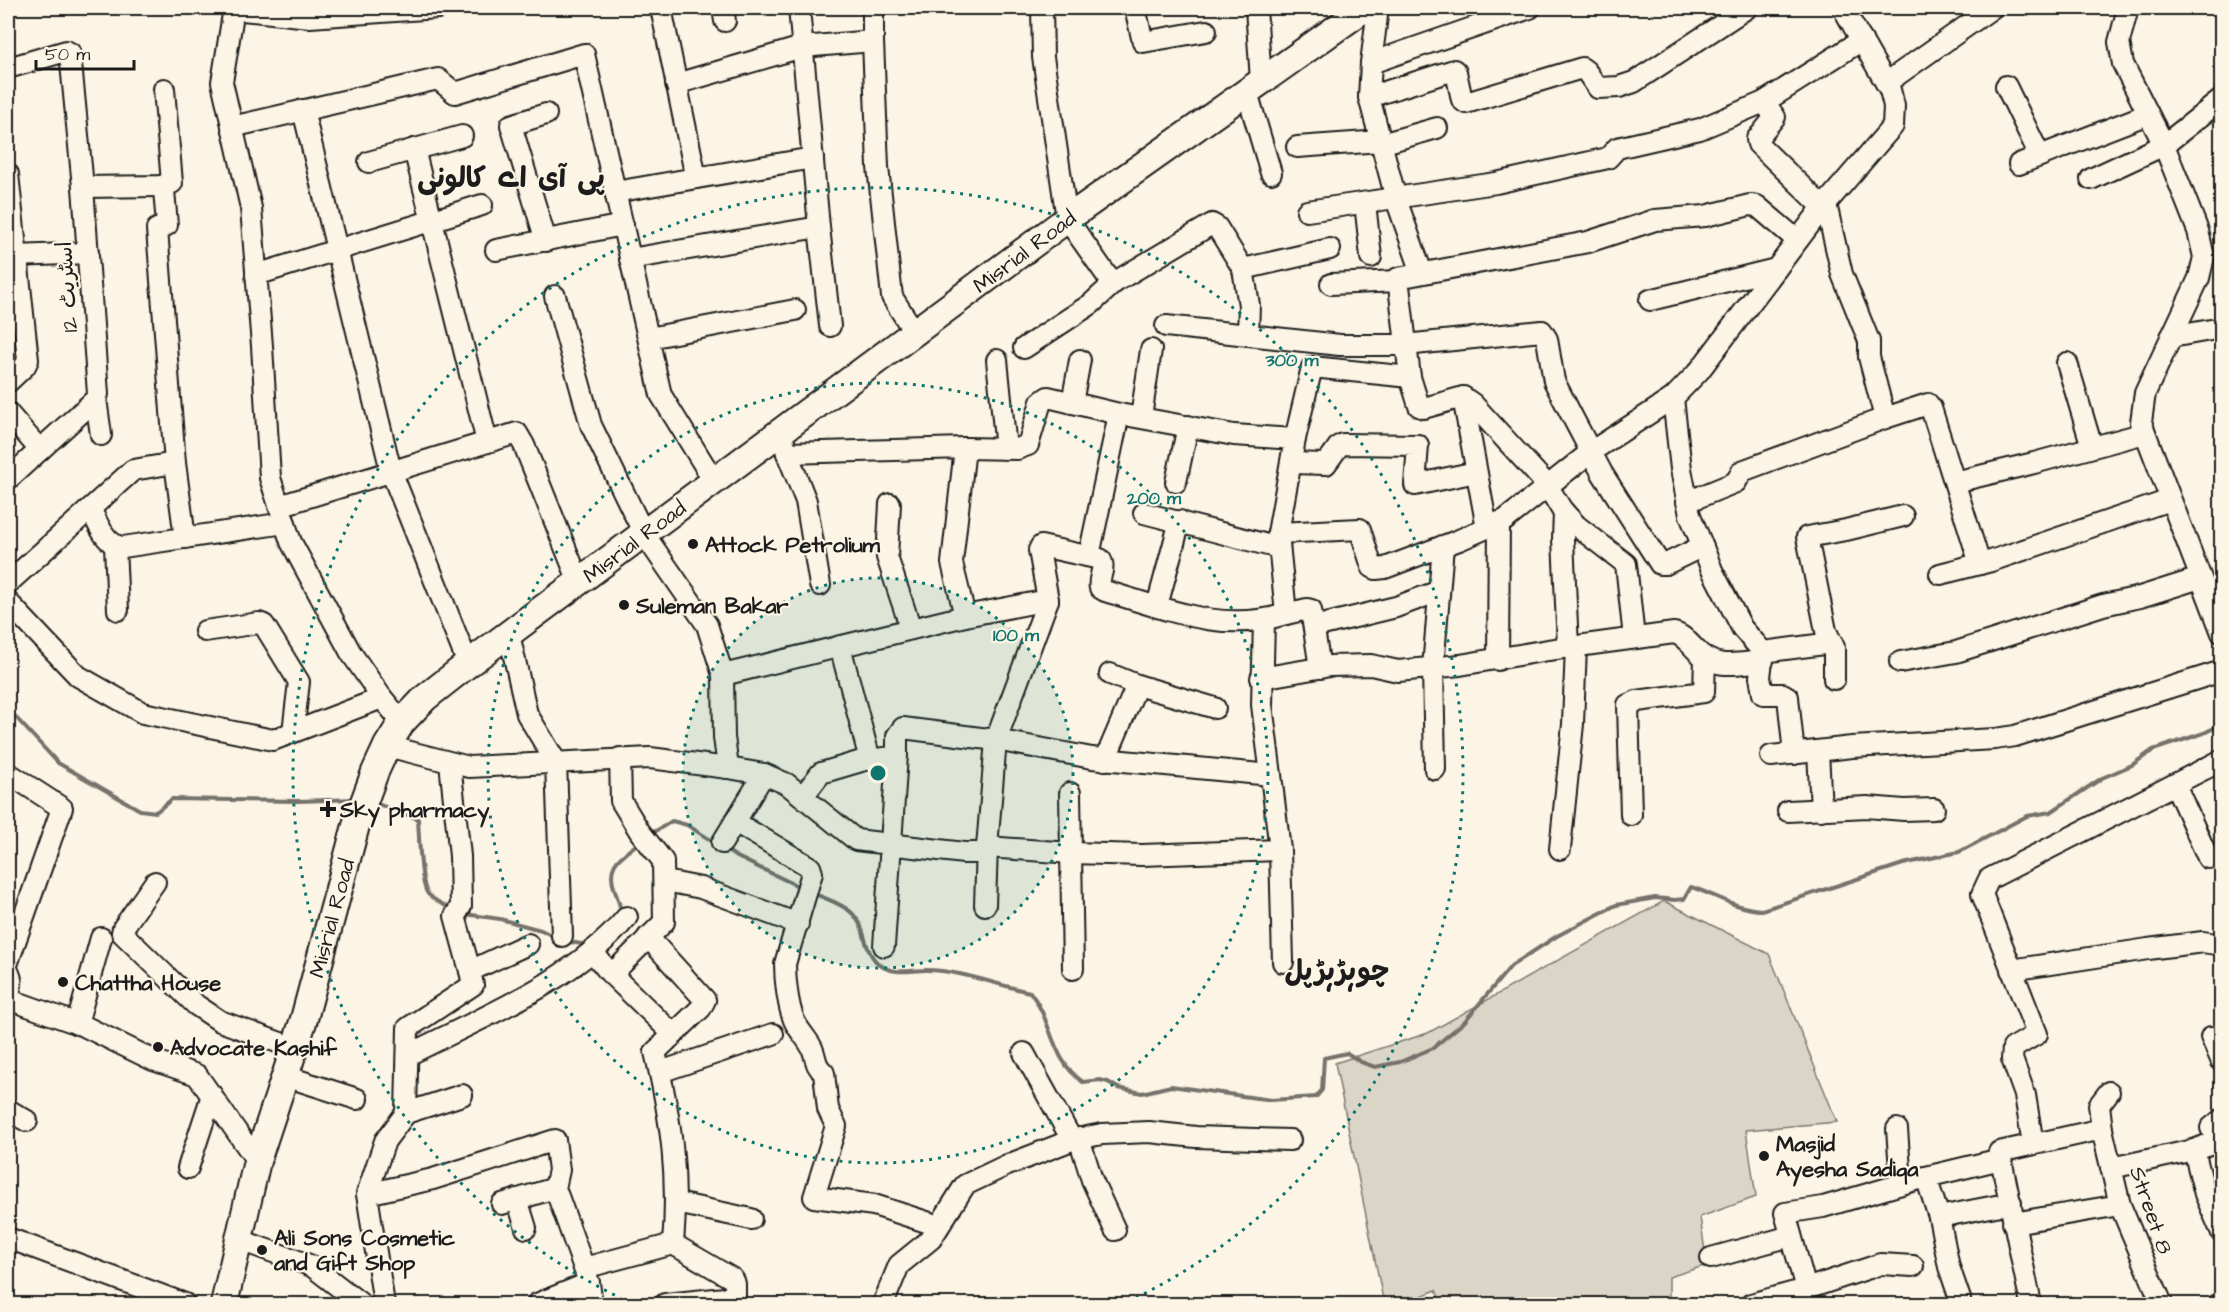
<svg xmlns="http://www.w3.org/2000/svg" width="2229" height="1312" font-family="'Architects Daughter','Playpen Sans Arabic',sans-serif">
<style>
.green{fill:#dbd5c8;stroke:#7c7872;stroke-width:1.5}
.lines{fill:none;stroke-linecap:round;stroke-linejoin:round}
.stream{stroke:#75726c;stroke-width:4}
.minor-casing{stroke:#1c1c1c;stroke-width:24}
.major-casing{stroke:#1c1c1c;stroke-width:30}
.minor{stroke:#fcf5e5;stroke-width:20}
.major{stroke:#fcf5e5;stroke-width:26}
.ring{fill:none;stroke:#0f766e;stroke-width:3;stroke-dasharray:3 6}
.poi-dot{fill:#1c1c1c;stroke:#fcf5e5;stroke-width:2}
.labels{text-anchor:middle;stroke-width:4.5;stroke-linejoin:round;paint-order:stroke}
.street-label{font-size:22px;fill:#1c1c1c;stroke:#fcf5e5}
.poi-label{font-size:22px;font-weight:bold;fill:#1c1c1c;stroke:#fcf5e5;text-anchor:start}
.district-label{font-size:28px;font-weight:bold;fill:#1c1c1c;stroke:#fcf5e5}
.centre{fill:#0f766e;stroke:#fcf5e5;stroke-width:3}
.ring-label{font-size:18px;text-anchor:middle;font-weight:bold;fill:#0f766e;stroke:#fcf5e5;stroke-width:4.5;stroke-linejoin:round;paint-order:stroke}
</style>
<rect width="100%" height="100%" fill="#fcf5e5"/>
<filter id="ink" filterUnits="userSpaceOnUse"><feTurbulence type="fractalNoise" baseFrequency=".0167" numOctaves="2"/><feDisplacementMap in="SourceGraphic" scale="12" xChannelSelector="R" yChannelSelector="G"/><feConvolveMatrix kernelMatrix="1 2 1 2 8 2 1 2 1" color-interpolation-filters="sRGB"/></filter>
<g filter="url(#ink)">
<polygon class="green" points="1664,901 1769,954 1837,1122 1746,1130 1756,1197 1700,1217 1707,1265 1669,1277 1669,1304 1442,1304 1436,1290 1402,1304 1384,1304 1335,1063 1428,1033"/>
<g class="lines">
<g class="stream">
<polyline points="8,709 58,763 140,810 156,812 172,799 298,801 356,799"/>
<path d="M375,803L418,819C419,833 420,885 428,894C434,901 444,905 452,909"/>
<polyline points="651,834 672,821 687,825 717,844"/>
<polyline points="723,848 735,856 802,888"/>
<path d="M812,893C824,898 843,904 853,914C868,930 862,951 880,965C894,975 910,970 926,970C959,970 997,985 1030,992C1053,1021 1050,1059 1083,1082L1100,1080L1108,1082L1118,1088L1142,1093L1171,1086L1271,1100L1316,1097L1322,1090L1324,1058L1347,1053L1361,1062L1375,1067L1400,1062L1433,1048L1464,1022L1511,966L1557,936L1616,905L1655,898L1675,900L1684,899L1691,887C1716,895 1736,909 1762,910L1903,864L1959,852L2027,816L2051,812L2102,778L2132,765L2153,750L2204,733L2222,724"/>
<path d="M621,913C621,906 617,898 615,891C605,863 621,857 640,842"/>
<polyline points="465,914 500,919 541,930 555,937"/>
<polyline points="565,941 581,944 590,942"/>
</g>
<g class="minor-casing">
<g id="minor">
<polyline points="234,8 222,82 251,208 262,346 270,478 291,542 351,653 382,698 402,722"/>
<polyline points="661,8 696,178"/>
<polyline points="723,8 725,21"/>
<polyline points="799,8 819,227 830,326"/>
<polyline points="873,8 873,41 878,167 892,297 915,333"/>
<polyline points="1042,8 1043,57 1067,219 1110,280 1115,282"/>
<polyline points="1135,8 1143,42 1206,31"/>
<polyline points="1256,8 1261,81"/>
<polyline points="1378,8 1371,63 1369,97 1396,199 1422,273"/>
<polyline points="2128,8 2119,42 2123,64 2164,145 2198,231 2204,257 2199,278 2145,393 2141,422 2222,633"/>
<polyline points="233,9 310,17 438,8"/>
<polyline points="1371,63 1530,8"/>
<polyline points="8,68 66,51 70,53 83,187 98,394 96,399 8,479"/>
<polyline points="1886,83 1992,8"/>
<polyline points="676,84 802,47 873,41"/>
<polyline points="2006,86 2040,156"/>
<polyline points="1247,92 1271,173"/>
<polyline points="1369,97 1454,70 1456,72 1462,100 1466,103 1582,68 1586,71 1598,88 1619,87 1634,82 1747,8"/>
<polyline points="1764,102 1775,117 1757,139 1758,144 1823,207"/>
<polyline points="303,110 391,471 468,664"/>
<polyline points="232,127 438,79 455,93 584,54 661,395 714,481"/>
<polyline points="1381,144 1437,128"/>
<polyline points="1297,147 1381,141"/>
<polyline points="414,149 487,442"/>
<polyline points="369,162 462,136"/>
<polyline points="2019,164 2148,114"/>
<polyline points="8,174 28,360 25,366 8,382"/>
<polyline points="2091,179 2164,145 2222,99"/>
<polyline points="161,186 164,190 167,225 157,229 175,463 185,538"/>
<polyline points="83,187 161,186 172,183 164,89"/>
<polyline points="615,192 813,158"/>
<polyline points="1365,203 1371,257"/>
<polyline points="1826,204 1842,274 1869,341 1869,357 1885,418"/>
<polyline points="1307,211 1496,183 1608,158 1617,148 1700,129 1764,102 1862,40"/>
<polyline points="546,241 511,125 546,114"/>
<polyline points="496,250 623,225"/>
<polyline points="17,256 88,253"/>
<polyline points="630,259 819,227"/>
<polyline points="1243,269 1330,249"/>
<polyline points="256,275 482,205"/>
<polyline points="1331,284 1398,281"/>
<polyline points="555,296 591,425 644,534 707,625 723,675 724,737 728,768"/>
<polyline points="1650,300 1776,269"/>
<polyline points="1166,326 1340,345 1405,345 1542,331 1547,339 1554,381 1573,418 1602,473 1660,564 1666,564 1703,546"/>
<polyline points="2171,337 2222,328"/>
<polyline points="649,338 795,310"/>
<polyline points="1024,348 1091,304 1115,282 1212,224 1217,227 1243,269 1249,305 1248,335"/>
<polyline points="997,360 1006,449"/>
<polyline points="2067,363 2092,447"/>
<polyline points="1463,397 1487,528"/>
<polyline points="1673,398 1681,469 1690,515 1712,570 1742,628 1763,652 1760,677 1763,694 1783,694 1788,697 1794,754"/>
<polyline points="96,399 101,435"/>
<polyline points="1072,403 1080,360"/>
<polyline points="8,413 40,450"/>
<polyline points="1141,417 1151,350"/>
<polyline points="781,432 787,453 965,448 952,563 965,616"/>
<polyline points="1295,439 1312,367 1410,377"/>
<path d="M965,448L1017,449L1028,445L1041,402L1048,397L1119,414L1234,435L1295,439L1278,533L1286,614C1222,634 1167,609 1105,591L1100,588C1097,578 1107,568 1100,559L1041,546L1039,550L1048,600L996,740L987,847L985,905"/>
<polyline points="787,453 806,501 820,585"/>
<polyline points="1291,463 1326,464 1339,446 1343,444 1418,445 1415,485 1476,472"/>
<polyline points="1176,482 1188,426"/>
<polyline points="1955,482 2034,463 2145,433"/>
<polyline points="1687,502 1736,482 1742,471 1885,418 1928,404 1931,408 1980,564"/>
<polyline points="890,504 887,557 911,629"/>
<polyline points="279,506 517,433 524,445 579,582"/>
<path d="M90,509C98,522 105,546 123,547L285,523"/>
<polyline points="1564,512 1563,539 1568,647"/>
<polyline points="1144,513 1279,548"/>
<polyline points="1278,533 1360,529 1372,567 1376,569 1385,568 1459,540 1505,520 1592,451 1673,398 1699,371 1823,207 1893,126 1894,106 1890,90 1843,8"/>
<polyline points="115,546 118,610"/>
<polyline points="1089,556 1119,414"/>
<polyline points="1940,574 1991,561 2170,500"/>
<polyline points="8,583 133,470 175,463"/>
<polyline points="8,602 78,676 143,713 273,740 382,698"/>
<polyline points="1157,606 1180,521"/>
<polyline points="1286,614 1307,609 1311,610 1320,668"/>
<polyline points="1264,620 1262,705 1271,775"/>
<polyline points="1314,627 1396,607 1439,591"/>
<polyline points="205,631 259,623 264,625 299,682 293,732"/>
<polyline points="509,634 527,714 556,762 562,936"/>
<polyline points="1634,638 1626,564 1577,526 1562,510 1547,485 1473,404 1463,397 1424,408 1419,406 1410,377 1398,278 1588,242 1655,220 1705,216 1750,205 1757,206 1797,240"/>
<polyline points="840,646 870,760"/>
<polyline points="1763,652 1832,643"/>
<polyline points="1498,660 1499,522"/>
<polyline points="1900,662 1956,652 2103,605 2140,597 2200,578"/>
<polyline points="1110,674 1137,685 1215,708"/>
<polyline points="723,675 965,616 1048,600"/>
<path d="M1261,678L1330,666L1371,665L1398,671L1460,665L1548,650L1674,633C1683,635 1689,643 1696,650C1716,671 1737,663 1763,661"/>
<polyline points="1834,679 1834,647 1826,631 1807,537 1846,530 1903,516"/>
<polyline points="387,746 469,767 650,758 728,768 764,774 787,784 856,840 964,853 986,853"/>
<polyline points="1818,751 1821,810"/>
<polyline points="1771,756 1852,747 1995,739 2015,736 2222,671"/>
<polyline points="1105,760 1137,685"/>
<polyline points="450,763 460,856 461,906 455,916 470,971"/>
<polyline points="1435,769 1433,668 1443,546"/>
<polyline points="8,773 62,808 8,962"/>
<polyline points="2175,784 2208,858"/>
<polyline points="1070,793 1073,969"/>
<polyline points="803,796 821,773 865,760 894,757 897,755 897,736 903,728 996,740 1092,758 1271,775 1280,850 1283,962"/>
<polyline points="1788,811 1867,807 1904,810 1934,809"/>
<polyline points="1631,815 1628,705 1637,701 1704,692 1705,658"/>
<path d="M735,822L810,867L812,873L785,964C785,980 788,1006 794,1020C798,1030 807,1038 812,1048C817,1059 814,1064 824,1073L828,1109L836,1126L814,1197L874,1205L939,1226"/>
<polyline points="722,843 764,774"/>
<polyline points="987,847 1071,853 1142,855 1280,850"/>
<polyline points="1560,849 1573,724 1576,646"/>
<polyline points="665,881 701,888 798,924"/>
<polyline points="155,882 123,928 122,933 196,1005 220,1021 294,1048"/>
<path d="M648,937L705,1000L701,1008L655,1052C671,1119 679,1176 673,1244"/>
<polyline points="884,946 897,755"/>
<polyline points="592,951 609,972 673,1034"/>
<polyline points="2011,970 2148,949 2203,942 2222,945"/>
<path d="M8,971C16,987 6,988 11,1000L84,1026L153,1060L197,1075L257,1161"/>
<polyline points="612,974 664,922 663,861 640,832 621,801 620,758"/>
<polyline points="77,1024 101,938"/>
<polyline points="2211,1037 2222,1062"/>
<polyline points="1024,1053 1072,1140"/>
<path d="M408,1055C482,1017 573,982 627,917"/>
<polyline points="660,1072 773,1034"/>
<polyline points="285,1076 357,1099"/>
<polyline points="2109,1092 2099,1105 2102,1129 2120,1205 2162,1304"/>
<polyline points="8,1110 27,1121"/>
<polyline points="406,1113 462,1095"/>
<polyline points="2222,1119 2211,1128 2222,1148"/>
<polyline points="1897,1129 1901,1183"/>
<polyline points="1079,1138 1092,1180 1115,1230"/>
<polyline points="2033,1144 2025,1095 2012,1059 2013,1048 2037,1034 1982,894 1989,879 2222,760"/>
<polyline points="2194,1150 2205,1194 2222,1233"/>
<polyline points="2001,1159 2031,1304"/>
<polyline points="188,1168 212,1095"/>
<polyline points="2111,1168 2194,1150 2217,1141"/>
<polyline points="367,1194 433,1179 555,1140 559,1170 555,1188 584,1268"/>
<polyline points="517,1199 526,1228"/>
<polyline points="677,1203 751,1219"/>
<polyline points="502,1204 555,1188"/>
<polyline points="1939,1217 2011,1203"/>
<polyline points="2013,1223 2120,1205"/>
<polyline points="8,1238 185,1304"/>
<polyline points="240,1240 312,1266 361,1304"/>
<polyline points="1711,1258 1791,1236"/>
<polyline points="589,1283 584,1268 673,1244 733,1279 735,1284 735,1304"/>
<polyline points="1806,1289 1785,1213 1823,1207 1926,1177"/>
<polyline points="1960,1299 1949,1267 1939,1217 1926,1177 2001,1159 1999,1152 2102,1129"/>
<polyline points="384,1304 367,1194 385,1141 406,1113 408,1028 473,985 470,971 528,944"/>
<polyline points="537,1304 589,1283 592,1304"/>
<polyline points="665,1304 735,1297"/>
<polyline points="883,1304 899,1265 931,1239 965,1185 1005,1166 1072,1140 1102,1134 1149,1132 1196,1137 1290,1140"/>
<polyline points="1751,1304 1806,1289 1881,1264 1913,1266"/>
<polyline points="2219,1304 2222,1303"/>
</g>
</g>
<g class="major-casing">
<polyline id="major" points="224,1304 257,1161 304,1019 358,818 375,772 387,746 402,722 425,698 468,664 1067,219 1365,8"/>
</g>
<use href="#minor" class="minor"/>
<use href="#major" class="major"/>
</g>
</g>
<circle cx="878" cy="773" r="195" fill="#0f766e" fill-opacity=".12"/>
<g class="ring">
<circle cx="878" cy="773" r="195"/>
<circle cx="878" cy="773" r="390"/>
<path d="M631 1303A585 585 0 1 1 1125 1303"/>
</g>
<g class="poi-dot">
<circle cx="693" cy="544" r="6"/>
<circle cx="624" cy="605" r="6"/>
<path d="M325 800h6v6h6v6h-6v6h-6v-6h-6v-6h6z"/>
<circle cx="63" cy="982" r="6"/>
<circle cx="158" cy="1047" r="6"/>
<circle cx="1764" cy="1156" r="6"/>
<circle cx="262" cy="1250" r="6"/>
</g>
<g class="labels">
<g class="street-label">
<text transform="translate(1024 251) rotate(-37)" y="8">Misrial Road</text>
<text transform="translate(66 287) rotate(-94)" y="8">اسٹریٹ 12</text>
<text transform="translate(634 541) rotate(-37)" y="8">Misrial Road</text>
<text transform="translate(331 918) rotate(-75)" y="8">Misrial Road</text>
<text transform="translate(2152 1210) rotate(71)" y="8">Street 8</text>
</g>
<g class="poi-label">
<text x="705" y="552">Attock Petrolium</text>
<text x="636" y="613">Suleman Bakar</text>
<text x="340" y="817">Sky pharmacy</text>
<text x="75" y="990">Chattha House</text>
<text x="170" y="1055">Advocate Kashif</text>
<text x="1776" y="1151">Masjid<tspan x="1776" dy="25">Ayesha Sadiqa</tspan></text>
<text x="274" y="1245">Ali Sons Cosmetic<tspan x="274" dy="25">and Gift Shop</tspan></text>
</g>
<g class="district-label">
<text x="511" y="187">پی آی اے کالونی</text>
<text x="1337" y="980">چوہڑہڑپل</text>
</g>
</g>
<circle cx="878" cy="773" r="9" class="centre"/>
<g class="ring-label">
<text x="1292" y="366">300 m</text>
<text x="1154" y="504">200 m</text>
<text x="1016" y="641">100 m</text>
</g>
<rect width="2229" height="1312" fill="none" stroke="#fcf5e5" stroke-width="30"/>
<rect x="15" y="15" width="2199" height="1282" fill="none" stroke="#1c1c1c" stroke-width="2" filter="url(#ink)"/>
<path d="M36 60v9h98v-9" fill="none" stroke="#1c1c1c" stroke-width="3"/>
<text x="45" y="60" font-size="18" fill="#1c1c1c" stroke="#fcf5e5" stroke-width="4.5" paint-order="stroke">50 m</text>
</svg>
